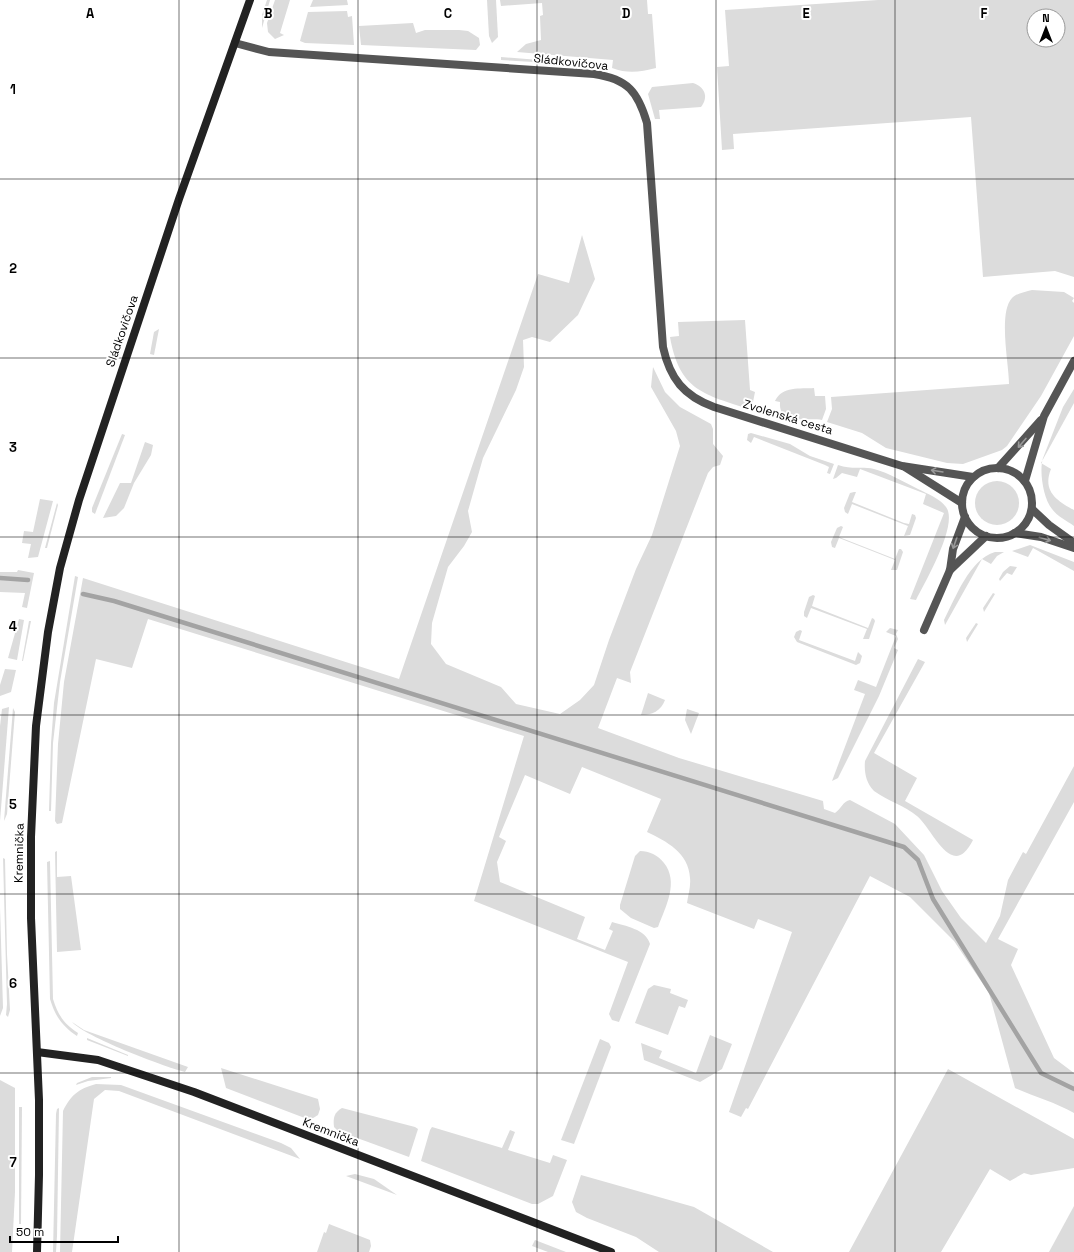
<svg xmlns="http://www.w3.org/2000/svg" width="1074" height="1252" viewBox="0 0 1074 1252" font-family="'Space Grotesk',sans-serif">
<style>
.green{fill:#dcdcdc;fill-rule:evenodd}
.lines{fill:none;stroke-linecap:round;stroke-linejoin:round}
.stream{stroke:#a3a3a3;stroke-width:4.5}
.street{stroke:#555;stroke-width:8}
.secondary{stroke:#222;stroke-width:8}
.oneway{stroke:#999}
.grid{fill:none;stroke:#000;stroke-width:1;stroke-opacity:0.55}
.labels{text-anchor:middle;dominant-baseline:central;stroke-width:4;stroke-linejoin:round;paint-order:stroke}
.street-label{font-size:12px;fill:#000;stroke:#fff}
.grid-label{font-size:13px;text-anchor:middle;font-weight:bold;fill:#000;stroke:#fff;stroke-width:4;stroke-linejoin:round;paint-order:stroke}
</style>
<rect width="100%" height="100%" fill="#fff"/>
<g class="green">
<polygon points="267,0 270,0 262,28 262,15"/>
<polygon points="275,0 290,0 280,33 284,35 275,39 268,32 267,23"/>
<polygon points="313,0 347,0 348,5 310,7"/>
<polygon points="487,0 496,0 498,37 492,43 489,36"/>
<path d="M500,0H647L648,14H652L656,68C640,72 628,74 612,68L613,60L517,52L526,44L541,40L540,16L543,15L542,3L501,6Z"/>
<path d="M878,0H1074V277L1055,271L983,277L971,117L733,134L734,149L722,150L717,67L729,66L725,10ZM1034,16H1058V40H1034Z"/>
<polygon points="347,11 348,17 352,16 354,45 305,43 300,41 308,12"/>
<polygon points="413,23 416,33 425,30 459,30 468,31 479,38 480,45 476,50 361,45 359,26"/>
<polygon points="501,57 602,65 601,66 501,60"/>
<path d="M693,83C705,87 709,97 701,107L659,110L660,119H655L648,94L652,87Z"/>
<path d="M582,235L595,279L578,315L550,342L532,337L523,340L524,367L516,390L483,458L468,511L472,532L464,546L448,567L432,623L431,644L446,664L501,687L516,704L560,714L580,700L594,685L609,640L636,569L652,535L680,446L676,431L651,387L653,367L665,392L680,407L711,424L713,429V444L723,456L720,465L713,467L708,473L630,672L631,683L617,678L598,728L679,758L823,801L824,809L835,813C841,809 843,801 850,800L895,824L924,855L942,891L961,918L986,943L1000,916L1008,880L1023,852L1026,854L1074,766V802L998,939L1018,949L1011,965L1054,1058L1074,1073V1113C1055,1102 1035,1097 1015,1088L989,993L954,941L910,897L870,876L748,1109L746,1108L741,1117L729,1112L792,932L758,919L754,929L687,903C688,895 691,886 690,878C689,853 666,841 647,832L661,799L582,767L570,794L525,775L499,837L506,841L497,862L500,882L585,917L577,939L605,950L613,931L609,929L612,922C625,926 646,929 650,944L619,1022L612,1020L609,1014L628,962L474,901L524,736L148,619L132,668L96,659L62,823L57,824L55,821L58,744L64,682L83,578L399,679L538,274L569,283Z"/>
<path d="M1032,290L1064,292L1074,298L1072,301L1074,303V336L1041,396L1007,446L1002,450L963,464L947,463L886,448L862,433L827,422L832,409L831,397L1009,384C1009,364 998,313 1012,298C1017,293 1025,292 1032,290Z"/>
<path d="M745,320L750,390L755,392L753,402L747,404L746,408C701,394 679,388 670,337L679,336L678,322Z"/>
<polygon points="159,329 154,355 150,354 154,332"/>
<path d="M814,388L815,396H825L826,409L822,420C808,417 778,426 780,402L775,401C782,386 800,389 814,388Z"/>
<path d="M1074,389V403L1041,463L1051,469C1042,491 1057,501 1074,510V526C1067,521 1057,516 1052,509C1043,498 1039,470 1043,458L1063,407Z"/>
<polygon points="751,433 790,444 810,456 834,464 830,474 827,473 829,467 825,465 754,437 751,443 747,440 748,434"/>
<polygon points="122,434 125,435 95,514 92,512 92,508"/>
<polygon points="145,442 153,445 151,455 134,483 124,508 116,516 103,518 120,483 131,483"/>
<path d="M838,465C852,470 862,466 874,469C889,473 904,482 918,489C928,494 939,498 946,507C959,524 925,582 916,600L910,599L944,513L923,504L926,494L860,469L857,477L842,473L836,478L833,479Z"/>
<circle cx="997" cy="503" r="22"/>
<polygon points="854,492 856,492 852,502 904,523 909,524 912,514 915,515 916,518 910,535 904,536 908,526 852,504 848,514 845,512 844,508 850,493"/>
<polygon points="40,499 53,501 38,557 28,558 31,544 22,543 24,531 33,532"/>
<polygon points="57,503 58,505 47,548 45,548"/>
<polygon points="841,526 843,527 839,537 890,557 895,559 899,549 901,549 903,552 897,570 891,570 895,560 839,538 835,548 832,547 831,542 837,528"/>
<polygon points="1030,545 1074,562 1074,571 1033,548 1028,557 1012,551"/>
<path d="M995,552H1004L997,556L991,564L982,559L945,625L944,620C956,597 969,560 995,552Z"/>
<polygon points="1010,566 1017,567 1012,575 1007,573 1000,581 999,579 1003,572"/>
<polygon points="18,570 34,573 27,608 22,607 25,593 0,592 0,572 17,572"/>
<polygon points="75,576 78,577 60,682 53,743 51,811 49,811 51,743 54,703"/>
<polygon points="993,593 995,594 984,612 983,608"/>
<polygon points="813,595 815,596 812,606 863,626 868,628 872,618 874,619 875,621 869,639 863,639 867,629 811,608 807,618 804,616 804,612 809,597"/>
<polygon points="19,619 24,620 17,660 8,658"/>
<polygon points="29,621 31,621 23,661 22,661"/>
<polygon points="976,623 978,624 967,642 966,638"/>
<polygon points="890,628 898,630 896,634 898,639 894,648 898,650 879,696 838,778 832,781 865,694 854,690 858,680 876,687 896,636 886,632"/>
<polygon points="800,630 802,631 799,640 855,661 858,652 862,656 860,663 856,665 797,642 794,637 796,632"/>
<path d="M918,659L925,662L874,753L917,778L905,801L973,840C952,882 933,829 917,816C905,806 888,801 874,791C866,783 864,772 865,761Z"/>
<polygon points="5,669 16,670 11,692 0,696 0,685"/>
<path d="M648,693L665,700C661,711 652,715 641,715Z"/>
<polygon points="9,707 0,821 0,726 2,709"/>
<polygon points="13,708 15,712 7,814 4,821"/>
<polygon points="687,709 699,713 691,734 685,720"/>
<polygon points="57,851 57,877 71,876 81,950 57,952 55,852"/>
<path d="M640,851C649,851 658,855 664,863C679,882 666,906 658,927L654,928L631,918L620,909V905L635,856Z"/>
<polygon points="3,858 5,859 7,954 10,1010 8,1017 6,1015 7,1004"/>
<path d="M50,861L53,999C58,1015 64,1024 78,1033L77,1036C62,1026 55,1016 50,999L47,862Z"/>
<polygon points="0,907 3,1008 0,1016"/>
<polygon points="654,985 671,989 670,993 688,1000 685,1008 679,1006 668,1035 635,1023 648,989"/>
<path d="M72,1022L84,1030L188,1067L185,1072C162,1066 86,1037 72,1022Z"/>
<polygon points="710,1035 732,1044 722,1069 700,1082 644,1060 641,1043 662,1051 659,1058 696,1073"/>
<polygon points="87,1038 128,1055 128,1056 87,1040"/>
<polygon points="600,1039 609,1043 611,1047 574,1144 561,1140"/>
<polygon points="221,1068 318,1099 320,1109 318,1115 310,1120 226,1088"/>
<polygon points="948,1069 1074,1139 1074,1168 1031,1175 1024,1173 1010,1181 990,1169 941,1252 849,1252"/>
<polygon points="92,1077 111,1077 111,1078 88,1081 76,1085 77,1083"/>
<polygon points="0,1080 15,1088 15,1192 12,1252 0,1252"/>
<path d="M96,1084L121,1085L281,1143L291,1148L300,1159L119,1091L105,1090L94,1099L72,1252H60L63,1111C71,1095 78,1089 96,1084Z"/>
<polygon points="19,1107 22,1107 21,1224 19,1224"/>
<polygon points="59,1108 57,1236 56,1252 53,1252 56,1114 57,1109"/>
<path d="M342,1108L415,1127L418,1129L409,1157L338,1131L334,1127C333,1117 334,1113 342,1108Z"/>
<polygon points="432,1127 502,1148 510,1130 515,1132 508,1150 550,1163 553,1155 567,1160 553,1196 538,1204 532,1204 421,1161 430,1130"/>
<polygon points="355,1174 374,1179 397,1195 346,1176"/>
<polygon points="581,1175 694,1207 773,1252 659,1252 636,1237 587,1218 576,1212 572,1202"/>
<polygon points="1074,1206 1074,1252 1049,1252"/>
<polygon points="329,1224 370,1240 371,1246 369,1252 317,1252 324,1232 326,1233"/>
<polygon points="535,1240 566,1252 548,1252 532,1246"/>
</g>
<g class="lines">
<g class="stream">
<polyline points="0,578 28,580"/>
<polyline points="83,594 114,601 904,847 918,860 933,899 1041,1073 1074,1089"/>
</g>
<g class="street">
<path d="M235,43L269,52L594,74C628,79 638,92 647,123L663,347C670,379 684,396 714,407L902,466L973,477"/>
<polyline points="905,467 962,503"/>
<polyline points="998,468 1041,420"/>
<circle cx="997" cy="503" r="35"/>
<polyline points="1025,481 1044,416 1074,361"/>
<polyline points="1032,509 1049,525 1074,543"/>
<polyline points="1015,533 1041,537 1074,548"/>
<polyline points="950,570 986,536"/>
<polyline points="924,630 950,570 953,549 965,517"/>
</g>
<g class="secondary">
<polyline points="37,1052 98,1060 194,1092 611,1252"/>
<polyline points="37,1252 39,1175 39,1100 31,918 31,837 36,726 48,632 60,568 79,500 179,199 250,0"/>
</g>
</g>
<defs><path id="oneway-shaft" d="M-6 0H5M1.5-3L5.5 0L1.5 3" fill="none" stroke-width="1.6" stroke-linecap="round" stroke-linejoin="round"/></defs>
<g class="oneway">
<use href="#oneway-shaft" transform="translate(1022 443) rotate(131)"/>
<use href="#oneway-shaft" transform="translate(937 471) rotate(-171)"/>
<use href="#oneway-shaft" transform="translate(1045 539) rotate(17)"/>
<use href="#oneway-shaft" transform="translate(955 543) rotate(109)"/>
</g>
<path class="grid" d="M179,0V1252M358,0V1252M537,0V1252M716,0V1252M895,0V1252M0,179H1074M0,358H1074M0,537H1074M0,715H1074M0,894H1074M0,1073H1074"/>
<g class="labels">
<g class="street-label">
<text transform="translate(571 62) rotate(6)">Sládkovičova</text>
<text transform="translate(122 331) rotate(-71)">Sládkovičova</text>
<text transform="translate(788 417) rotate(17)">Zvolenská cesta</text>
<text transform="translate(19 853) rotate(-89)">Kremnička</text>
<text transform="translate(331 1132) rotate(21)">Kremnička</text>
</g>
</g>
<g class="grid-label">
<text x="90" y="18">A</text>
<text x="268" y="18">B</text>
<text x="448" y="18">C</text>
<text x="626" y="18">D</text>
<text x="806" y="18">E</text>
<text x="984" y="18">F</text>
<text x="13" y="94">1</text>
<text x="13" y="273">2</text>
<text x="13" y="452">3</text>
<text x="13" y="631">4</text>
<text x="13" y="809">5</text>
<text x="13" y="988">6</text>
<text x="13" y="1167">7</text>
</g>
<g transform="translate(1046 28)"><circle r="19" fill="#ffffff" stroke="#999999"/>
<path d="M0-3L7 15L0 10L-7 15Z" fill="#000000"/>
<text y="-6" font-size="11" font-weight="bold" text-anchor="middle" fill="#000000">N</text>
</g>
<path d="M10 1236v6h108v-6" fill="none" stroke="#000000" stroke-width="2"/>
<text x="16" y="1236" font-size="12" fill="#000000" stroke="#ffffff" stroke-width="3" paint-order="stroke">50 m</text>
</svg>
